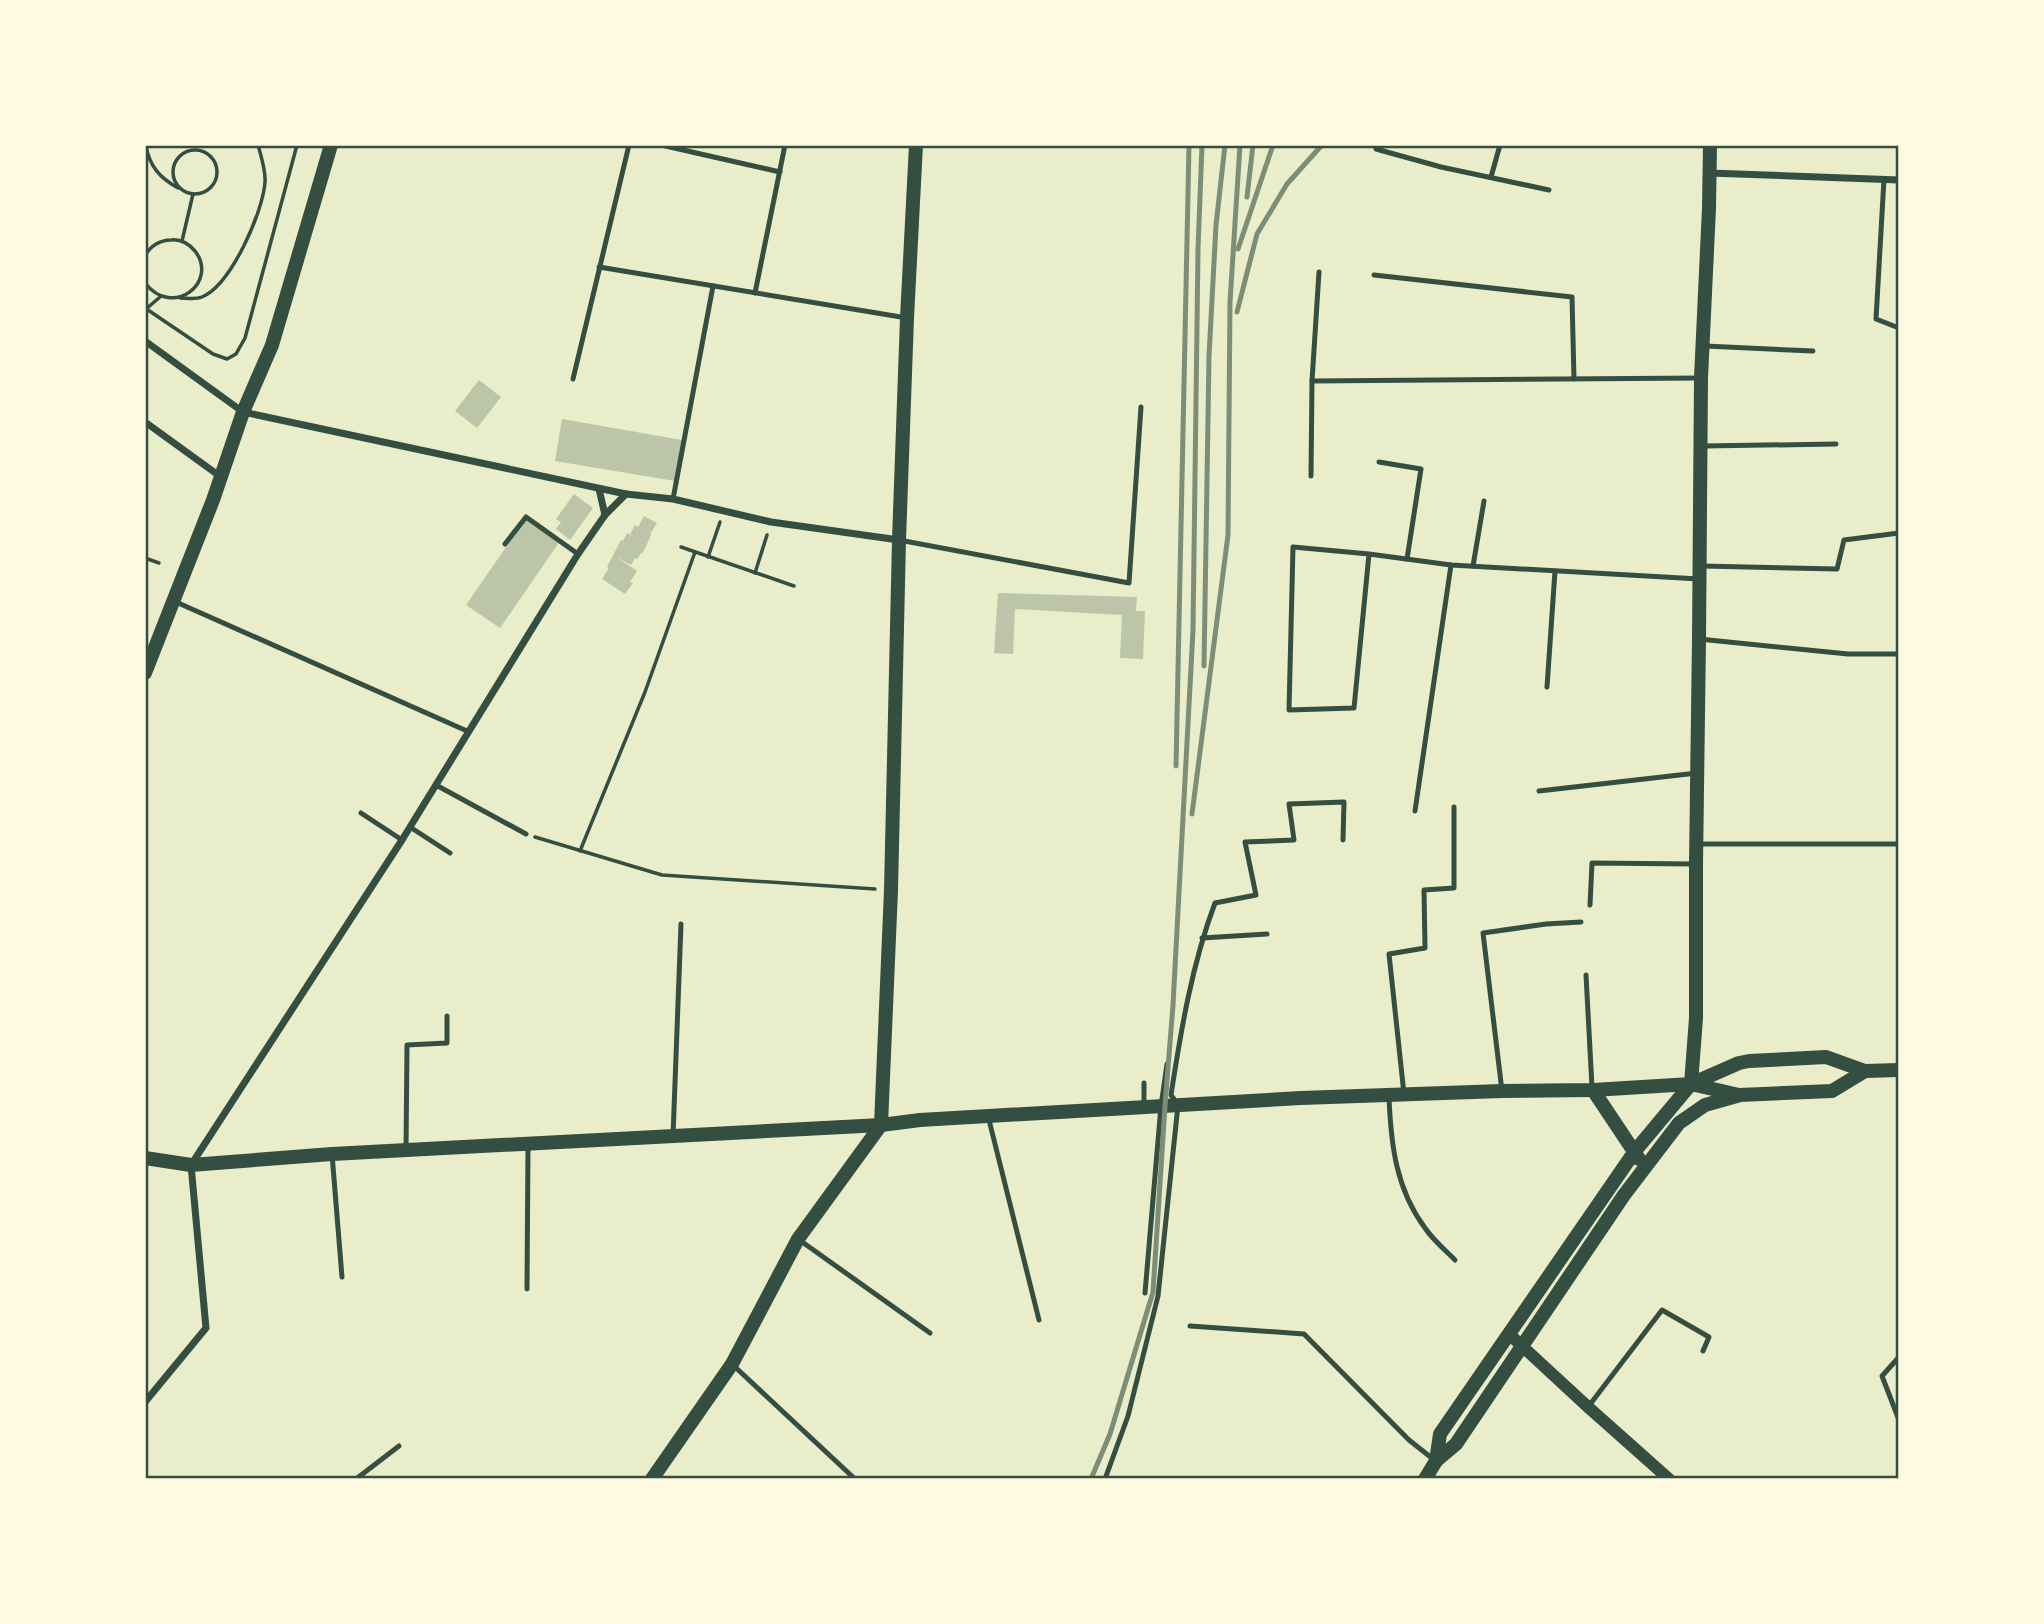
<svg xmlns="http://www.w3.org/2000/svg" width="2044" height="1624" viewBox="0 0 2044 1624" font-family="'Space Grotesk',sans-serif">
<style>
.building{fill:#bcc5a7}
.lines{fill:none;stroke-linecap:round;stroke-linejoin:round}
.path{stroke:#344e41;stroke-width:3.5}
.service{stroke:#344e41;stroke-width:5}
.minor{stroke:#344e41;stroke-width:7}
.tertiary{stroke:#344e41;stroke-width:12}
.secondary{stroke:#344e41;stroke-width:14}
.rail{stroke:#7c8e77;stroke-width:5}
.neatline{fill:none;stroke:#344e41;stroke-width:2.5}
</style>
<rect width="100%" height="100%" fill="#e9edc9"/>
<g class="building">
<polygon points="479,380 501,397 477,428 455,411"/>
<polygon points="562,419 682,440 675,481 555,461"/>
<polygon points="574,494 593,508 570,540 556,529 561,522 556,519"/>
<polygon points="644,516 657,523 650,534 651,535 643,553 642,552 637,559 635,558 631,565 616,557 637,571 630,582 633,583 625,594 602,579 609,568 607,567 621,540 623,541 627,533 638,539 630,534 635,525 638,527"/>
<polygon points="526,518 560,541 500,628 466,605"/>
<polygon points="998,593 1137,597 1136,611 1145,611 1143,659 1120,658 1122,615 1015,609 1013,654 994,653"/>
</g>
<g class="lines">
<g class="path">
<path d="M146,145C149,166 160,178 178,188"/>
<circle cx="195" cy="172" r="22"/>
<polyline points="182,241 193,194"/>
<path d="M145,256C150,246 160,240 171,240C181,239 189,244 195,251C219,282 173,319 145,283"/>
<path d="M180,298C187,298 195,300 202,297C231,285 263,212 265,182C266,171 261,156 258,145"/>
<polyline points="145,308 213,354 227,359 236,354 245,338 297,145"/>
<polyline points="146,309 160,297"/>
<polyline points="681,547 794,586"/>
<polyline points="708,557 720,522"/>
<polyline points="145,558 159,563"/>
<polyline points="755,573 767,535"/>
<polyline points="535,837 662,875 875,889"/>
<polyline points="580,851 645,692 695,552"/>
</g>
<g class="service">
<polyline points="661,145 780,172"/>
<polyline points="1376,149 1441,167 1549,190"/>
<polyline points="1491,177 1500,145"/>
<polyline points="1884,179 1876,319 1899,328"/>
<polyline points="599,267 907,318"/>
<polyline points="1374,275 1572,297 1574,379"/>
<polyline points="755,293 785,145"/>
<polyline points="1705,346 1813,351"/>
<polyline points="573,379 629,145"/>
<polyline points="1312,381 1701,378"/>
<polyline points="1704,446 1836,444"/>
<polyline points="1379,462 1421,469 1407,559"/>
<polyline points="1311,476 1312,381 1319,272"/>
<polyline points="673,499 713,286"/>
<polyline points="899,540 1129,583 1141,407"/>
<polyline points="505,544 526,517 578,554"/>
<polyline points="1369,554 1354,708 1289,710 1293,547 1369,554 1451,565 1699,579"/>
<polyline points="1473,566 1484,501"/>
<polyline points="1702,566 1837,569 1844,540 1899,533"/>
<polyline points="176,602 467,731"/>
<polyline points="1699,639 1848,654 1899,654"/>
<polyline points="1547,687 1555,571"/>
<polyline points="436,785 526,834"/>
<polyline points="1539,791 1697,773"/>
<polyline points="1415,811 1451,565"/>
<polyline points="361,813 402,840"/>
<polyline points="410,827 450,853"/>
<polyline points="1699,844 1899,844"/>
<polyline points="1590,905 1592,863 1694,864"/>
<polyline points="1202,938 1267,934"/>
<polyline points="1586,975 1592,1087"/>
<polyline points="1144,1083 1144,1104"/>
<polyline points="1502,1091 1483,933 1546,924 1581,922"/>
<polyline points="1404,1094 1389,954 1425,948 1424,890 1454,888 1454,807"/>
<path d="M1389,1098C1391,1145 1396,1189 1425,1228C1433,1240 1445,1250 1455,1260"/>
<polyline points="988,1116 1039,1320"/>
<polyline points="673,1136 681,924"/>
<polyline points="406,1150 407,1045 447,1043 447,1016"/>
<polyline points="332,1154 342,1277"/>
<polyline points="798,1239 930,1333"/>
<polyline points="527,1289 528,1147"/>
<polyline points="1145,1293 1161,1106 1167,1064"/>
<polyline points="1190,1326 1304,1334 1409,1440 1433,1459"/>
<polyline points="1899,1357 1882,1376 1899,1420"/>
<polyline points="734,1366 855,1479"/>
<polyline points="1588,1407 1662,1310 1709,1337 1703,1351"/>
<polyline points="356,1479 399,1446"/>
<path d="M1105,1479L1128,1416L1158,1296L1178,1105L1171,1095C1181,1030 1192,964 1215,903L1256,895L1245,842L1294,840L1289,804L1344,802L1343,840"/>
</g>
<g class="minor">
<polyline points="1709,173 1899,180"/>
<polyline points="145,341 243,412 626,494 673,499 771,522 899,540"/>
<polyline points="145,422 221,477"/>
<polyline points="605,515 626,494"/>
<polyline points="145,1402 206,1328 191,1165 402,840 578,554 605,515 599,489"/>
</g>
<polyline class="tertiary" points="1509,1334 1588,1407 1669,1479"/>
<g class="secondary">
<polyline points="145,673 213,500 243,412 272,345 331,145"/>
<polyline points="1691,1084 1696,1018 1696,864 1699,639 1701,378 1709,208 1710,145"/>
<polyline points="1593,1090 1639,1159"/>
<polyline points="881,1125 891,890 899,540 907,318 916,145"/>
<polyline points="145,1158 191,1165 332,1154 881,1125 920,1120 1301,1098 1502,1091 1593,1090 1691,1084 1739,1095 1832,1091 1865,1071"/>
<polyline points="1436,1461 1440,1434 1635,1151 1691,1084 1739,1063 1749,1061 1826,1057 1865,1071 1899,1070"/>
<polyline points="652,1479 732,1364 798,1239 881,1125"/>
<polyline points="1425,1479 1436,1461 1456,1444 1624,1195 1679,1123 1705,1105 1737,1096"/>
</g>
<g class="rail">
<polyline points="1247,197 1253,145"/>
<polyline points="1238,249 1273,145"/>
<polyline points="1237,312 1257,234 1287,184 1322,145"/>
<polyline points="1204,666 1209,356 1216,225 1225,145"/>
<polyline points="1176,766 1189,145"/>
<polyline points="1192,814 1228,535 1230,302 1240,145"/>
<polyline points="1091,1479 1110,1434 1153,1292 1165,1106 1173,1005 1193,630 1198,249 1202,145"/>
</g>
</g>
<rect width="2044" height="1624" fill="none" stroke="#fefae0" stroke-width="294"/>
<rect x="147" y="147" width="1750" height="1330" class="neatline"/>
</svg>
